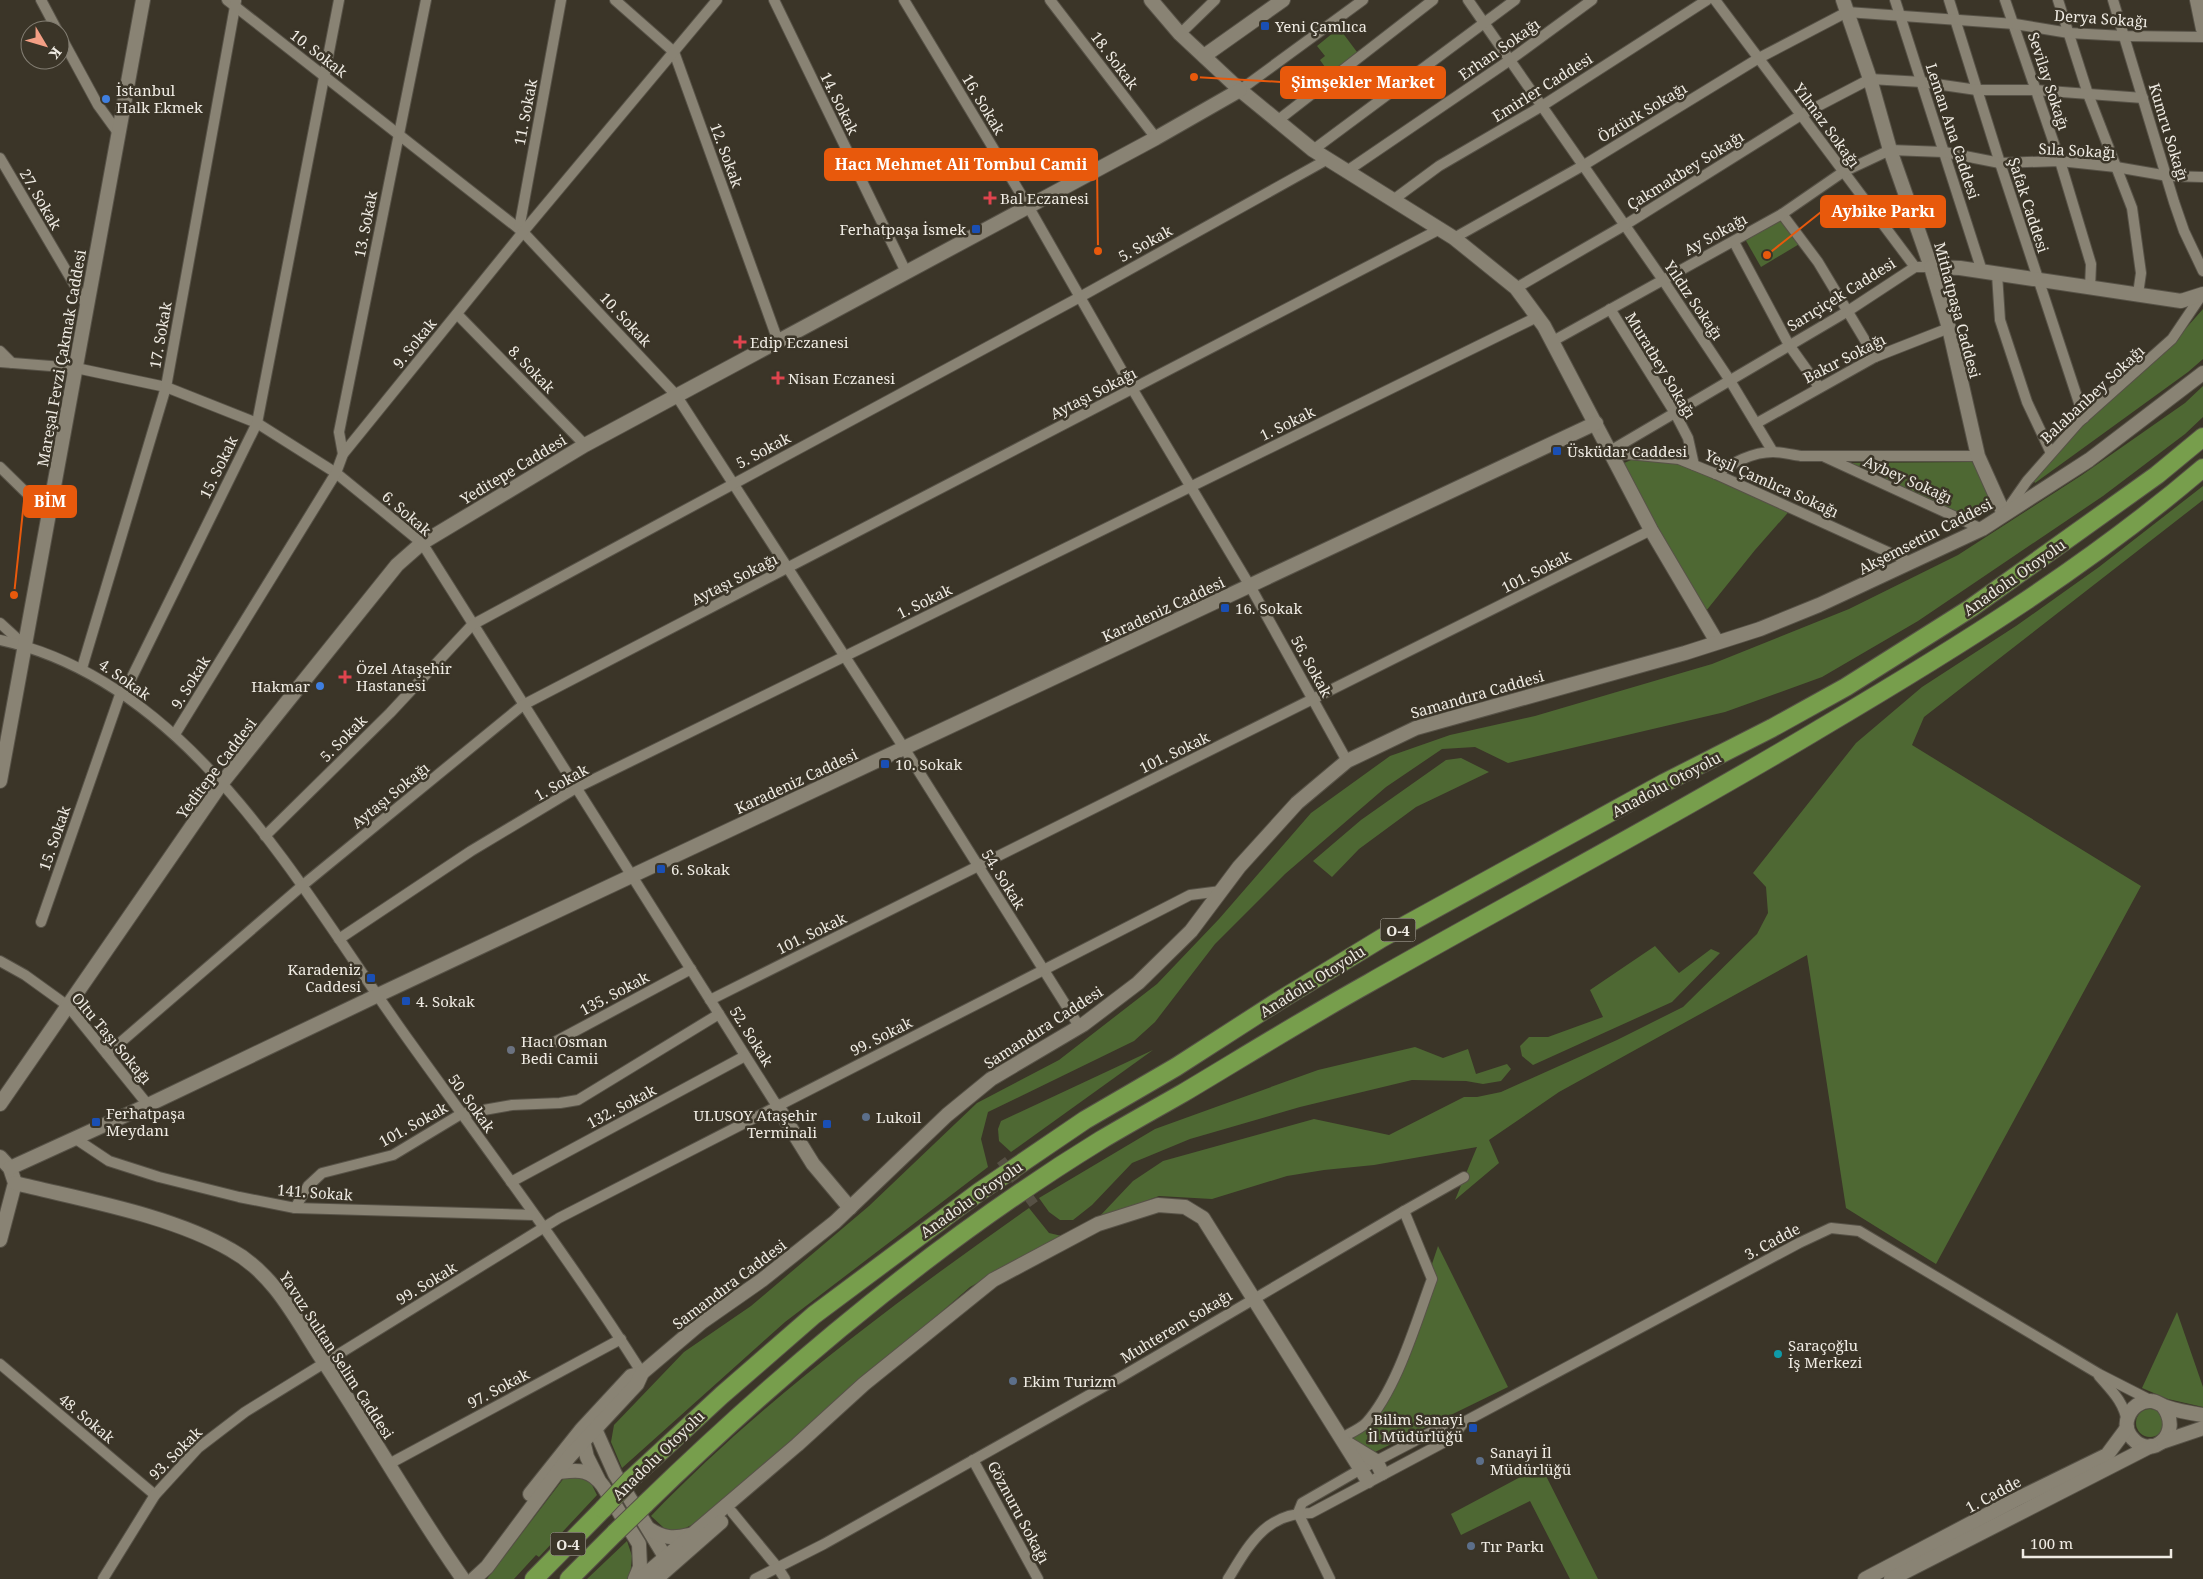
<svg xmlns="http://www.w3.org/2000/svg" width="2203" height="1579" viewBox="0 0 2203 1579" font-family="'Noto Serif',serif">
<style>
.green{fill:#4e6833}
.lines{fill:none;stroke-linecap:round;stroke-linejoin:round}
.street-tunnel{stroke:#565044;stroke-width:10;stroke-dasharray:10 5;stroke-linecap:butt}
.street-casing{stroke:#575247;stroke-width:12}
.secondary-casing{stroke:#575247;stroke-width:16}
.highway-casing{stroke:#575247;stroke-width:20}
.street{stroke:#898374;stroke-width:10}
.secondary{stroke:#898374;stroke-width:14}
.highway{stroke:#779e4c;stroke-width:18}
.highway-bridge-casing{stroke:#575247;stroke-width:20;stroke-linecap:butt}
.highway-bridge{stroke:#779e4c;stroke-width:18}
.transit-dot{fill:#1a4fb4;stroke:#3b3528;stroke-width:2}
.shop-dot{fill:#3f7fe0;stroke:#3b3528;stroke-width:2}
.health-dot{fill:#e0444e;stroke:#3b3528;stroke-width:2}
.worship-dot{fill:#6b7280;stroke:#3b3528;stroke-width:2}
.service-dot{fill:#5c6f8a;stroke:#3b3528;stroke-width:2}
.culture-dot{fill:#0f9aa8;stroke:#3b3528;stroke-width:2}
.labels{text-anchor:middle;dominant-baseline:central;stroke-width:5;stroke-linejoin:round;paint-order:stroke}
.shield{fill:#3b3528;stroke:#b9b4ab;stroke-width:1}
.shield-label{font-size:14px;font-weight:bold;fill:#efebe3}
.street-label{font-size:15px;fill:#efebe3;stroke:#3b3528}
.poi-label{font-size:15px;fill:#efebe3;stroke:#3b3528;text-anchor:start}
.leader{fill:none;stroke:#e8590c;stroke-width:2}
.callout-dot{fill:#e8590c;stroke:#3b3528;stroke-width:2}
.callout{fill:#e8590c;stroke:#e8590c;stroke-width:2}
.callout-label{font-size:16px;text-anchor:middle;font-weight:bold;fill:#fff}
</style>
<rect width="100%" height="100%" fill="#3b3528"/>
<g class="green">
<polygon points="1339,28 1357,52 1330,74 1320,60 1325,56 1317,46"/>
<polygon points="1778,219 1801,243 1761,267 1745,239"/>
<polygon points="2203,309 2203,359 2188,372 2035,483 2033,480 2086,420 2172,344"/>
<polygon points="2203,386 2203,417 2185,434 2103,496 1918,621 1822,677 1725,712 1508,763 1475,747 1442,749 1386,787 1285,874 1215,944 1155,1022 1134,1041 988,1112 981,1139 988,1167 785,1322 622,1468 611,1442 614,1425 684,1352 751,1306 869,1206 977,1103 1059,1060 1157,984 1219,919 1311,813 1390,756 1450,735 1535,716 1712,664 1849,609 1958,555 2082,475 2185,403"/>
<polygon points="1652,457 1679,461 1792,508 1755,550 1706,611 1658,531 1622,464 1631,460"/>
<polygon points="1972,462 1999,505 1972,518 1845,463"/>
<polygon points="2203,486 2203,500 1924,717 1912,745 2141,886 1936,1264 1846,1208 1807,955 1559,1092 1489,1140 1499,1163 1455,1200 1477,1147 1374,1165 1324,1170 1287,1176 1212,1199 1159,1196 1098,1218 1133,1181 1163,1161 1314,1119 1389,1135 1464,1097 1477,1097 1501,1092 1617,1040 1683,1007 1757,934 1768,913 1766,887 1753,873 1856,743 1922,687 2016,626 2099,567"/>
<polygon points="1461,758 1489,772 1416,807 1359,849 1332,877 1313,861 1361,820 1446,760"/>
<polygon points="1655,946 1679,973 1711,949 1720,953 1672,1002 1533,1065 1522,1056 1520,1046 1529,1037 1548,1037 1603,1017 1590,990"/>
<polygon points="1415,1047 1443,1058 1468,1049 1476,1074 1507,1064 1511,1069 1501,1081 1483,1084 1466,1081 1412,1080 1300,1107 1190,1139 1132,1163 1092,1205 1073,1220 1060,1220 1049,1212 1039,1198 1155,1129 1318,1070"/>
<polygon points="1153,1050 1011,1152 999,1141 998,1129 1001,1121"/>
<path d="M1029,1208L1049,1233L1066,1237L1045,1246L970,1287L702,1520L677,1532L664,1528L651,1516C764,1399 897,1301 1029,1208Z"/>
<polygon points="1438,1246 1508,1387 1373,1453 1348,1439 1369,1425 1437,1279 1432,1264"/>
<polygon points="2177,1312 2203,1387 2203,1407 2168,1399 2142,1388"/>
<circle cx="2150" cy="1423" r="14"/>
<polygon points="1541,1466 1598,1579 1570,1579 1530,1501 1461,1535 1451,1514"/>
<polygon points="576,1476 591,1483 597,1495 539,1557 536,1555 514,1579 487,1579 564,1478"/>
<polygon points="627,1541 632,1556 630,1579 587,1579"/>
</g>
<g class="lines">
<polyline class="street-tunnel" points="1001,1160 1036,1207"/>
<g class="street-casing">
<g id="street">
<polyline points="41,0 57,30"/>
<polyline points="227,0 523,232 676,395 904,748 1079,1026"/>
<polyline points="615,0 674,52 778,341"/>
<polyline points="774,0 906,272"/>
<polyline points="904,0 1028,206 1133,390 1250,586 1347,761"/>
<polyline points="1050,0 1156,138"/>
<polyline points="1468,0 1663,280 1729,379 1773,452"/>
<polyline points="1715,0 1915,267"/>
<polyline points="1895,0 1982,271"/>
<polyline points="1949,0 2000,163 2084,418"/>
<polyline points="2005,0 2060,161 2091,264 2090,288"/>
<polyline points="2058,0 2088,94 2132,208 2141,273 2138,294"/>
<polyline points="2113,0 2174,202 2184,231 2203,271"/>
<polyline points="1180,34 1215,0"/>
<polyline points="60,35 98,105 119,134"/>
<polyline points="1240,90 1363,0"/>
<polyline points="1277,121 1433,0"/>
<polyline points="1313,150 1515,0"/>
<polyline points="0,158 87,306"/>
<polyline points="1347,171 1510,60 1592,0"/>
<polyline points="1393,200 1439,166 1542,106 1707,0"/>
<polyline points="1782,214 1818,262 1875,357"/>
<polyline points="519,229 561,0"/>
<polyline points="1454,238 1584,165 1759,58 1847,12 2015,24 2069,33 2124,36 2203,37"/>
<polyline points="1734,242 1789,345 1819,387"/>
<polyline points="1997,274 2000,320 2027,402 2051,453"/>
<polyline points="1516,288 1625,225 1801,115 1870,79 1922,82 1977,90 2035,90 2143,98"/>
<polyline points="1610,309 1675,413 1688,438 1694,465"/>
<polyline points="457,314 585,445"/>
<polyline points="1553,341 1782,214 1843,172 1890,150 1944,152 2000,163 2060,161 2116,167 2168,176 2203,177"/>
<polyline points="0,351 12,363"/>
<polyline points="0,362 76,368 166,387 257,423 336,473 422,543 777,1106"/>
<polyline points="1757,423 1875,357 1949,328"/>
<polyline points="1610,451 1848,311 1915,267 1931,267"/>
<polyline points="343,454 339,432 426,0"/>
<polyline points="1613,456 1628,454 1679,459 1716,474 1912,563"/>
<polyline points="1825,457 1982,529"/>
<polyline points="0,467 49,515"/>
<path d="M1716,474C1733,463 1752,452 1773,452C1782,452 1792,455 1801,456H1978"/>
<polyline points="2006,511 2027,481 2079,422 2172,339 2201,296"/>
<polyline points="0,623 23,644"/>
<path d="M0,640C194,682 303,894 410,1042C488,1151 570,1259 642,1373"/>
<polyline points="82,668 166,387 236,1"/>
<polyline points="175,734 336,473 343,454 523,232 717,0"/>
<polyline points="265,836 390,713 472,625 1080,297 1328,159"/>
<polyline points="41,922 121,692 131,679 257,423 339,0"/>
<polyline points="339,939 471,851 576,788 1537,317"/>
<polyline points="0,961 25,975 68,1006 148,1105"/>
<polyline points="710,1000 1651,530"/>
<polyline points="551,1044 691,969"/>
<polyline points="107,1054 303,885 523,705 1440,229"/>
<polyline points="76,1139 109,1161 159,1177 239,1197 295,1208 534,1215"/>
<polyline points="511,1182 745,1056"/>
<polyline points="295,1208 308,1186 322,1173 393,1155 461,1114 512,1105 560,1103 578,1100 719,1014"/>
<polyline points="1404,1211 1464,1177"/>
<polyline points="0,1364 155,1495"/>
<path d="M2099,1376C2112,1391 2124,1402 2127,1422"/>
<polyline points="973,1460 1038,1579"/>
<polyline points="389,1464 621,1339"/>
<polyline points="732,1512 778,1568 785,1579"/>
<polyline points="103,1579 155,1495 198,1448 245,1412 559,1218 1190,895 1221,891"/>
<path d="M755,1579L824,1544L1121,1377L1404,1211L1432,1279C1416,1322 1397,1389 1366,1423C1360,1429 1348,1434 1340,1439"/>
<path d="M1228,1579C1249,1545 1265,1513 1311,1513L1452,1438L1464,1422"/>
<polyline points="1330,1579 1298,1513 1302,1503 1361,1469 1449,1423 1464,1422 1799,1243 1831,1228 1859,1231 2099,1374 2152,1401"/>
</g>
</g>
<g class="secondary-casing">
<g id="secondary">
<polyline points="1151,0 1180,34 1240,90 1313,150 1454,238 1516,288 1544,326 1651,530 1717,642"/>
<polyline points="1843,0 1870,79 1890,150 1931,267 1949,328 1978,456 2004,514"/>
<polyline points="2197,0 2203,29"/>
<polyline points="1204,56 1283,0"/>
<polyline points="1931,267 1960,268 2181,301 2203,294"/>
<polyline points="0,781 143,0"/>
<polyline points="0,1104 221,784 397,565 422,543 585,445 1156,138 1240,90"/>
<polyline points="777,1106 813,1164 850,1208"/>
<polyline points="0,1157 10,1168 15,1183 0,1240"/>
<polyline points="10,1168 148,1105 376,996 1596,423"/>
<path d="M15,1183C83,1200 171,1215 231,1250C273,1273 295,1317 320,1356C369,1429 412,1507 463,1579"/>
<path d="M2163,1406C2184,1434 2151,1460 2133,1439C2127,1433 2125,1425 2128,1417C2131,1408 2141,1400 2151,1401C2156,1401 2161,1405 2166,1407C2178,1411 2190,1413 2203,1415"/>
<polyline points="589,1425 595,1429 615,1474 670,1565"/>
<polyline points="582,1436 587,1457 598,1479"/>
<polyline points="2162,1442 2203,1428"/>
<polyline points="1348,1444 1376,1461 1382,1473"/>
<path d="M559,1472C578,1470 590,1468 603,1486L639,1544L640,1567L635,1579"/>
<polyline points="530,1494 581,1430 631,1376 642,1373"/>
<path d="M649,1529C663,1538 673,1539 689,1535"/>
<polyline points="474,1579 487,1567 569,1457 637,1384 642,1373 702,1322 762,1280 835,1222 947,1115 991,1079 1084,1024 1138,983 1191,931 1239,867 1297,803 1347,761 1416,728 1685,653 1760,629 1819,605 1982,529 2089,460 2203,373"/>
<polyline points="640,1579 797,1445 864,1384 993,1280 1098,1224 1158,1205 1185,1207 1203,1218 1368,1481"/>
<polyline points="656,1579 721,1522"/>
<polyline points="1865,1579 2013,1501 2107,1455 2127,1428"/>
<polyline points="1891,1579 2151,1446"/>
</g>
</g>
<g class="highway-casing">
<g id="highway">
<polyline points="631,1479 722,1395 814,1315 979,1192 1085,1120 1176,1067 1277,1002 1382,938 1664,783 1772,728 1846,687 1971,608 2157,475 2203,437"/>
<path d="M645,1504C784,1369 935,1242 1101,1140C1128,1124 1155,1109 1183,1093C1245,1056 1306,1018 1369,983C1520,897 1673,817 1821,728C1953,650 2086,568 2203,468"/>
<polyline points="534,1579 603,1509"/>
<polyline points="569,1579 615,1533"/>
</g>
</g>
<use href="#street" class="street"/>
<use href="#secondary" class="secondary"/>
<use href="#highway" class="highway"/>
<g class="highway-bridge-casing">
<g id="highway-bridge">
<polyline points="603,1509 631,1479"/>
<polyline points="615,1533 645,1504"/>
</g>
</g>
<use href="#highway-bridge" class="highway-bridge"/>
</g>
<g class="transit-dot">
<rect x="1260" y="21" width="10" height="10" rx="2.5"/>
<rect x="971" y="224" width="10" height="10" rx="2.5"/>
<rect x="1552" y="446" width="10" height="10" rx="2.5"/>
<rect x="1220" y="603" width="10" height="10" rx="2.5"/>
<rect x="880" y="759" width="10" height="10" rx="2.5"/>
<rect x="656" y="864" width="10" height="10" rx="2.5"/>
<rect x="366" y="973" width="10" height="10" rx="2.5"/>
<rect x="401" y="996" width="10" height="10" rx="2.5"/>
<rect x="91" y="1117" width="10" height="10" rx="2.5"/>
<rect x="822" y="1119" width="10" height="10" rx="2.5"/>
<rect x="1468" y="1423" width="10" height="10" rx="2.5"/>
</g>
<g class="shop-dot">
<circle cx="106" cy="99" r="5"/>
<circle cx="320" cy="686" r="5"/>
</g>
<g class="health-dot">
<path d="M987.5 190.5h5v5h5v5h-5v5h-5v-5h-5v-5h5z"/>
<path d="M737.5 334.5h5v5h5v5h-5v5h-5v-5h-5v-5h5z"/>
<path d="M775.5 370.5h5v5h5v5h-5v5h-5v-5h-5v-5h5z"/>
<path d="M342.5 669.5h5v5h5v5h-5v5h-5v-5h-5v-5h5z"/>
</g>
<circle class="worship-dot" cx="511" cy="1050" r="5"/>
<g class="service-dot">
<circle cx="866" cy="1117" r="5"/>
<circle cx="1013" cy="1381" r="5"/>
<circle cx="1480" cy="1461" r="5"/>
<circle cx="1471" cy="1546" r="5"/>
</g>
<circle class="culture-dot" cx="1778" cy="1354" r="5"/>
<g class="labels">
<g class="shield">
<rect x="1380.5" y="918.5" width="35" height="23" rx="4"/>
<rect x="550.5" y="1532.5" width="35" height="23" rx="4"/>
</g>
<g class="shield-label">
<text x="1398" y="930">O-4</text>
<text x="568" y="1544">O-4</text>
</g>
<g class="street-label">
<text transform="translate(2101 18) rotate(4)">Derya Sokağı</text>
<text transform="translate(1499 49) rotate(-35)">Erhan Sokağı</text>
<text transform="translate(319 53) rotate(38)">10. Sokak</text>
<text transform="translate(1115 60) rotate(53)">18. Sokak</text>
<text transform="translate(2049 81) rotate(72)">Sevilay Sokağı</text>
<text transform="translate(1542 87) rotate(-32)">Emirler Caddesi</text>
<text transform="translate(840 103) rotate(64)">14. Sokak</text>
<text transform="translate(984 104) rotate(59)">16. Sokak</text>
<text transform="translate(525 112) rotate(-79)">11. Sokak</text>
<text transform="translate(1642 112) rotate(-31)">Öztürk Sokağı</text>
<text transform="translate(1827 125) rotate(54)">Yılmaz Sokağı</text>
<text transform="translate(1953 131) rotate(72)">Leman Ana Caddesi</text>
<text transform="translate(2169 132) rotate(73)">Kumru Sokağı</text>
<text transform="translate(2077 150) rotate(3)">Sıla Sokağı</text>
<text transform="translate(727 155) rotate(70)">12. Sokak</text>
<text transform="translate(1685 170) rotate(-32)">Çakmakbey Sokağı</text>
<text transform="translate(41 199) rotate(60)">27. Sokak</text>
<text transform="translate(2029 205) rotate(72)">Şafak Caddesi</text>
<text transform="translate(365 224) rotate(-79)">13. Sokak</text>
<text transform="translate(1715 234) rotate(-29)">Ay Sokağı</text>
<text transform="translate(1145 243) rotate(-29)">5. Sokak</text>
<text transform="translate(1841 294) rotate(-32)">Sarıçiçek Caddesi</text>
<text transform="translate(1694 300) rotate(56)">Yıldız Sokağı</text>
<text transform="translate(1958 310) rotate(75)">Mithatpaşa Caddesi</text>
<text transform="translate(626 319) rotate(47)">10. Sokak</text>
<text transform="translate(160 335) rotate(-80)">17. Sokak</text>
<text transform="translate(414 343) rotate(-51)">9. Sokak</text>
<text transform="translate(61 358) rotate(-80)">Mareşal Fevzi Çakmak Caddesi</text>
<text transform="translate(1844 358) rotate(-27)">Bakır Sokağı</text>
<text transform="translate(1661 365) rotate(59)">Muratbey Sokağı</text>
<text transform="translate(532 369) rotate(46)">8. Sokak</text>
<text transform="translate(1093 393) rotate(-27)">Aytaşı Sokağı</text>
<text transform="translate(2092 394) rotate(-43)">Balabanbey Sokağı</text>
<text transform="translate(1287 423) rotate(-26)">1. Sokak</text>
<text transform="translate(763 450) rotate(-28)">5. Sokak</text>
<text transform="translate(218 467) rotate(-64)">15. Sokak</text>
<text transform="translate(513 469) rotate(-31)">Yeditepe Caddesi</text>
<text transform="translate(1908 479) rotate(24)">Aybey Sokağı</text>
<text transform="translate(1772 483) rotate(24)">Yeşil Çamlıca Sokağı</text>
<text transform="translate(407 513) rotate(41)">6. Sokak</text>
<text transform="translate(1925 536) rotate(-27)">Akşemsettin Caddesi</text>
<text transform="translate(1536 571) rotate(-27)">101. Sokak</text>
<text transform="translate(2014 577) rotate(-35)">Anadolu Otoyolu</text>
<text transform="translate(734 579) rotate(-27)">Aytaşı Sokağı</text>
<text transform="translate(924 601) rotate(-26)">1. Sokak</text>
<text transform="translate(1163 609) rotate(-25)">Karadeniz Caddesi</text>
<text transform="translate(1312 666) rotate(61)">56. Sokak</text>
<text transform="translate(125 679) rotate(35)">4. Sokak</text>
<text transform="translate(190 682) rotate(-58)">9. Sokak</text>
<text transform="translate(1477 694) rotate(-16)">Samandıra Caddesi</text>
<text transform="translate(343 738) rotate(-45)">5. Sokak</text>
<text transform="translate(1174 752) rotate(-26)">101. Sokak</text>
<text transform="translate(216 768) rotate(-53)">Yeditepe Caddesi</text>
<text transform="translate(796 781) rotate(-25)">Karadeniz Caddesi</text>
<text transform="translate(561 782) rotate(-29)">1. Sokak</text>
<text transform="translate(1666 784) rotate(-28)">Anadolu Otoyolu</text>
<text transform="translate(390 795) rotate(-39)">Aytaşı Sokağı</text>
<text transform="translate(54 838) rotate(-71)">15. Sokak</text>
<text transform="translate(1004 879) rotate(58)">54. Sokak</text>
<text transform="translate(811 933) rotate(-26)">101. Sokak</text>
<text transform="translate(1312 981) rotate(-32)">Anadolu Otoyolu</text>
<text transform="translate(614 993) rotate(-28)">135. Sokak</text>
<text transform="translate(1043 1027) rotate(-33)">Samandıra Caddesi</text>
<text transform="translate(752 1036) rotate(58)">52. Sokak</text>
<text transform="translate(881 1036) rotate(-27)">99. Sokak</text>
<text transform="translate(112 1038) rotate(50)">Oltu Taşı Sokağı</text>
<text transform="translate(472 1103) rotate(54)">50. Sokak</text>
<text transform="translate(621 1106) rotate(-28)">132. Sokak</text>
<text transform="translate(413 1124) rotate(-29)">101. Sokak</text>
<text transform="translate(315 1192) rotate(4)">141. Sokak</text>
<text transform="translate(971 1199) rotate(-35)">Anadolu Otoyolu</text>
<text transform="translate(1772 1241) rotate(-28)">3. Cadde</text>
<text transform="translate(426 1283) rotate(-31)">99. Sokak</text>
<text transform="translate(729 1284) rotate(-37)">Samandıra Caddesi</text>
<text transform="translate(1176 1326) rotate(-31)">Muhterem Sokağı</text>
<text transform="translate(337 1355) rotate(57)">Yavuz Sultan Selim Caddesi</text>
<text transform="translate(498 1388) rotate(-28)">97. Sokak</text>
<text transform="translate(87 1418) rotate(40)">48. Sokak</text>
<text transform="translate(175 1453) rotate(-45)">93. Sokak</text>
<text transform="translate(658 1455) rotate(-44)">Anadolu Otoyolu</text>
<text transform="translate(1993 1494) rotate(-28)">1. Cadde</text>
<text transform="translate(1019 1512) rotate(62)">Göznuru Sokağı</text>
</g>
<g class="poi-label">
<text x="1275" y="26">Yeni Çamlıca</text>
<text x="116" y="90">İstanbul<tspan x="116" dy="17">Halk Ekmek</tspan></text>
<text x="1000" y="198">Bal Eczanesi</text>
<text x="966" y="229" text-anchor="end">Ferhatpaşa İsmek</text>
<text x="750" y="342">Edip Eczanesi</text>
<text x="788" y="378">Nisan Eczanesi</text>
<text x="1567" y="451">Üsküdar Caddesi</text>
<text x="1235" y="608">16. Sokak</text>
<text x="356" y="668">Özel Ataşehir<tspan x="356" dy="17">Hastanesi</tspan></text>
<text x="310" y="686" text-anchor="end">Hakmar</text>
<text x="895" y="764">10. Sokak</text>
<text x="671" y="869">6. Sokak</text>
<text x="361" y="969" text-anchor="end">Karadeniz<tspan x="361" dy="17">Caddesi</tspan></text>
<text x="416" y="1001">4. Sokak</text>
<text x="521" y="1041">Hacı Osman<tspan x="521" dy="17">Bedi Camii</tspan></text>
<text x="106" y="1113">Ferhatpaşa<tspan x="106" dy="17">Meydanı</tspan></text>
<text x="817" y="1115" text-anchor="end">ULUSOY Ataşehir<tspan x="817" dy="17">Terminali</tspan></text>
<text x="876" y="1117">Lukoil</text>
<text x="1788" y="1345">Saraçoğlu<tspan x="1788" dy="17">İş Merkezi</tspan></text>
<text x="1023" y="1381">Ekim Turizm</text>
<text x="1463" y="1419" text-anchor="end">Bilim Sanayi<tspan x="1463" dy="17">İl Müdürlüğü</tspan></text>
<text x="1490" y="1452">Sanayi İl<tspan x="1490" dy="17">Müdürlüğü</tspan></text>
<text x="1481" y="1546">Tır Parkı</text>
</g>
</g>
<path class="leader" d="M1194 77L1281 82M1098 251L1097 165M1767 255L1821 212M14 595L24 501"/>
<g class="callout-dot">
<circle cx="1194" cy="77" r="5"/>
<circle cx="1098" cy="251" r="5"/>
<circle cx="1767" cy="255" r="5"/>
<circle cx="14" cy="595" r="5"/>
</g>
<g class="callout">
<rect x="1281" y="67" width="164" height="31" rx="5"/>
<rect x="825" y="149" width="272" height="31" rx="5"/>
<rect x="1821" y="196" width="124" height="31" rx="5"/>
<rect x="24" y="486" width="52" height="31" rx="5"/>
</g>
<g class="callout-label">
<text x="1363" y="88">Şimşekler Market</text>
<text x="961" y="170">Hacı Mehmet Ali Tombul Camii</text>
<text x="1883" y="217">Aybike Parkı</text>
<text x="50" y="507">BİM</text>
</g>
<g transform="translate(45 45) rotate(128)"><circle r="24" fill="#3b3528" stroke="#837e73"/>
<path d="M0-4L9 19L0 12L-9 19Z" fill="#f39f85"/>
<text y="-8" font-size="14" font-weight="bold" text-anchor="middle" fill="#efebe3">K</text>
</g>
<path d="M2023 1549v8h148v-8" fill="none" stroke="#efebe3" stroke-width="2.5"/>
<text x="2030" y="1549" font-size="15" fill="#efebe3" stroke="#3b3528" stroke-width="4" paint-order="stroke">100 m</text>
</svg>
